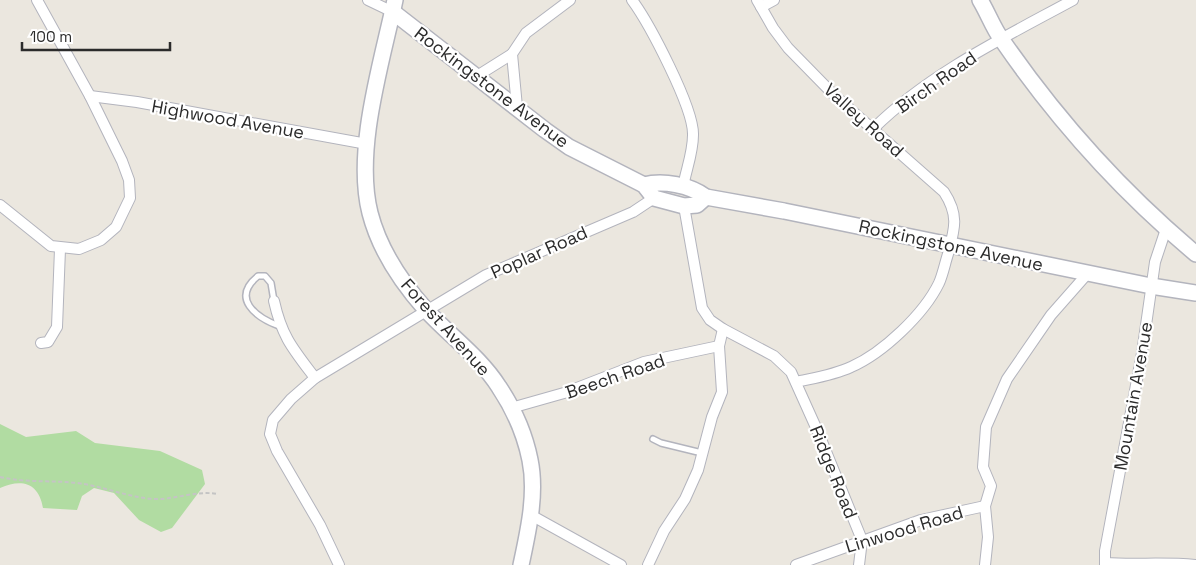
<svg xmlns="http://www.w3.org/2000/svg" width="1196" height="565" viewBox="0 0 1196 565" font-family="'Space Grotesk',sans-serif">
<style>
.green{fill:#b1dca2}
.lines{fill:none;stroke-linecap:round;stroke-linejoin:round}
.lane-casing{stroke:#b3b4bd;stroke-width:8}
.street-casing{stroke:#b3b4bd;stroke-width:12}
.secondary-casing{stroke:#b3b4bd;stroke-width:18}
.path{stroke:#c4c4c4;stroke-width:2;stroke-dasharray:4 2.5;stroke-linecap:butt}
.lane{stroke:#fff;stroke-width:5}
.street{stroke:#fff;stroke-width:10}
.secondary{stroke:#fff;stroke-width:15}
.labels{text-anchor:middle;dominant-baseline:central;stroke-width:4.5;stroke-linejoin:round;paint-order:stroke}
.street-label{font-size:18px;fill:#2b2b2b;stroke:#fff}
</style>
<rect width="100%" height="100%" fill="#ebe7df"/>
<path class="green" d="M0,424L26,437L76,431L95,443L160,451L202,470L205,484L172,528L161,532L139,520L114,493L94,488L82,496L77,510L43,508C39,483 22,478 0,488Z"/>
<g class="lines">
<g class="lane-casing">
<g id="lane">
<path d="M274,301L271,283L265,276H258C231,298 255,317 279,326"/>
<polyline points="653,439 661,443 702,453"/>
</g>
</g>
<g class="street-casing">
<g id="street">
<polyline points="368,0 393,12"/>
<path d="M632,0C649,23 694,108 693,135C693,153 686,170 683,187"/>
<path d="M757,0L773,28L788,48L835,96L944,192C959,215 955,228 948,254C945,263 943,274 939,283C924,314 883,353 851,367C834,375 814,378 796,382"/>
<polyline points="761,7 774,0"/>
<polyline points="477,76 512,54"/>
<polyline points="90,96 137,102 367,144"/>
<polyline points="517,107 512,54 526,33 570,0"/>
<path d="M874,128C930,73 1005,37 1073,0"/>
<polyline points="0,205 51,246 79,249 101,240 116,227 130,198 129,180 122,161 90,96 37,0"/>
<polyline points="684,206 702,308 710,320 723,329 774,356 791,372 818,432 862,540 859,565"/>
<path d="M274,301C282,337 293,349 315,378"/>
<polyline points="41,343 48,342 57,327 60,249"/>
<polyline points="511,408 564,393 644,362 719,346"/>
<polyline points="529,514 621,565"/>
<path d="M1105,563C1135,565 1165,562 1195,565"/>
<polyline points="339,565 320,525 277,451 270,434 273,420 291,399 315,378 486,275 633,212 654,198"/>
<polyline points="648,565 664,531 685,499 698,470 712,417 722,392 719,346 723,329"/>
<polyline points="796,565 921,520 985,506"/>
<polyline points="985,565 988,537 985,506 991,486 983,467 986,427 1007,379 1051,315 1088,273"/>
<polyline points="1105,565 1105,551 1142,353 1155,262 1166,229"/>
</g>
</g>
<g class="secondary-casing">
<g id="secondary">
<path d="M395,0C382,62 354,150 370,213C379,248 402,283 426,310C450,336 480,357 499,387C513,408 525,435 530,460C537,494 528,532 521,565"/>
<path d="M980,0C988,13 993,28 1002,40C1057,120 1122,192 1196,254"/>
<polyline points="393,12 545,130 569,147 644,185 654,198 684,206 697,205 706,197"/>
<path d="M644,185C663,180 690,185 706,197L784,211L1151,286L1196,293"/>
</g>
</g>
<path class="path" d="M0,477C26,483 51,480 77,483C102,486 127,497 153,499C175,500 196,490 217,494"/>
<use href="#lane" class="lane"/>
<use href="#street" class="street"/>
<use href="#secondary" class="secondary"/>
</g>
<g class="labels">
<g class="street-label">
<text transform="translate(936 82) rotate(-35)">Birch Road</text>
<text transform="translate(492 87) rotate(37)">Rockingstone Avenue</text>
<text transform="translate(228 119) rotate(10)">Highwood Avenue</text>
<text transform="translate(864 120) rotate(42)">Valley Road</text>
<text transform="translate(951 245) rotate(12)">Rockingstone Avenue</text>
<text transform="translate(539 252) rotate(-24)">Poplar Road</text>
<text transform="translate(446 327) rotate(48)">Forest Avenue</text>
<text transform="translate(615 376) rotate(-19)">Beech Road</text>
<text transform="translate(1133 396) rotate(-80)">Mountain Avenue</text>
<text transform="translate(834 472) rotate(68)">Ridge Road</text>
<text transform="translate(904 529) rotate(-17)">Linwood Road</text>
</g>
</g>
<path d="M22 42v8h148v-8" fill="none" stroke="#2b2b2b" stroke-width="2.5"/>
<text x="30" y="42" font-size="15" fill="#2b2b2b" stroke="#ffffff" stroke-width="4" paint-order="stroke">100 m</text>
</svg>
